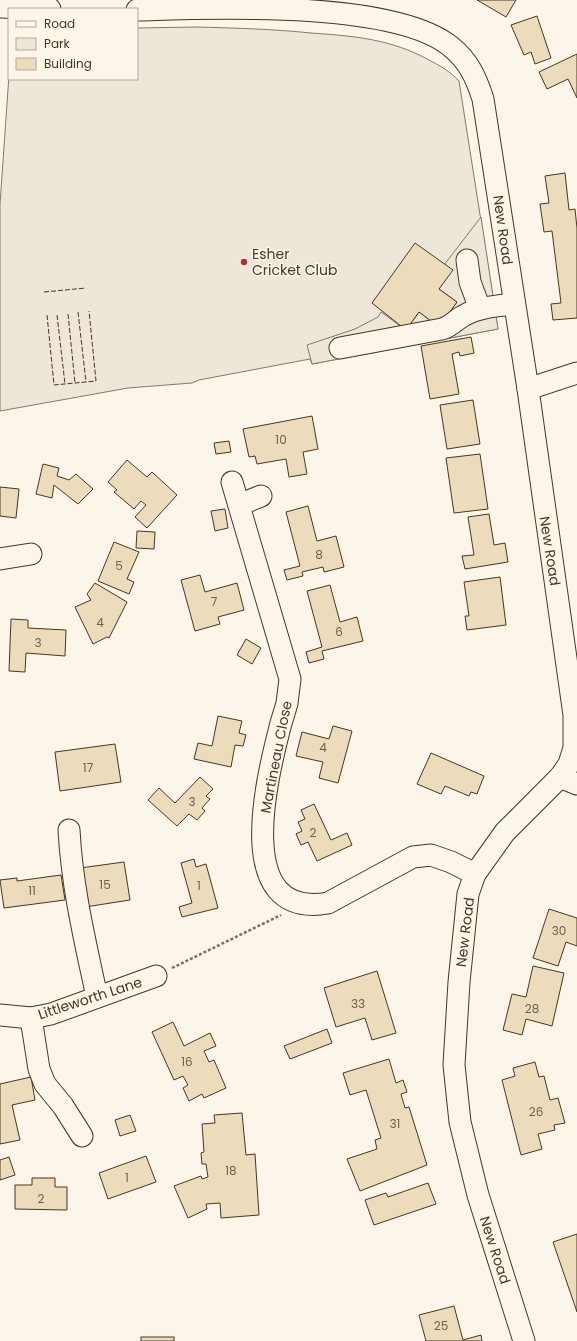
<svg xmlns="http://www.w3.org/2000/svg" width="577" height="1341" viewBox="0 0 577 1341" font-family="Poppins,sans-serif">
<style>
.green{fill:#ede6d9;stroke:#887966}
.parking{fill:#ede7d9;stroke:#887966}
.building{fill:#ecdcbc;stroke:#4a3520}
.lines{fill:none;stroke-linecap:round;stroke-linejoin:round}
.minor-casing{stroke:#4a3520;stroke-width:23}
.path{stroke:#7f6f5c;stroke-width:2.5;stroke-dasharray:3 2;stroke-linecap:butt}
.minor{stroke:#fbf6e9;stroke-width:21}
.fence{stroke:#4a3520;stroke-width:1;stroke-dasharray:5 2;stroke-linecap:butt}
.poi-dot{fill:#c62828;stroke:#fbf6e9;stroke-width:1.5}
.labels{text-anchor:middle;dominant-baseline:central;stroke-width:3;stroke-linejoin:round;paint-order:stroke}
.number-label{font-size:12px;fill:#725f47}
.street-label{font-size:14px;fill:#4a3520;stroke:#fbf6e9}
.poi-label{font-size:14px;fill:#4a3520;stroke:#fbf6e9;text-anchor:start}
</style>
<rect width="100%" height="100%" fill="#fbf6e9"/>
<path class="green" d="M196,27C234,28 273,29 311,33C354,36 391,39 429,60C439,65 451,72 459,81L498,329L312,364L310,359L199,380L192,383L128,388L0,411V204L9,75V79H137V28Z"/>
<polygon class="parking" points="481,217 498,329 312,364 307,345 355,329 378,317 381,312 406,330 419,312 439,327 457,302 439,289 444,265"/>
<g class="building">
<polygon points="477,0 516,0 506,17"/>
<polygon points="537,16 551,58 535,64 531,52 524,55 511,25"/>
<polygon points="577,54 577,98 568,79 547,89 539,72"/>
<polygon points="565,173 569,210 575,209 577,228 577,318 553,320 551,304 561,303 552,231 544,232 540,204 549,203 545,176"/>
<polygon points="415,243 453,270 439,289 457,302 439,327 419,312 406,330 372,303"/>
<polygon points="471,337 474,353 460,356 459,352 452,354 459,394 430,399 421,346"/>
<polygon points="473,400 480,444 447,449 440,405"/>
<polygon points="312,416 318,449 303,452 307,474 289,477 286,459 257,464 255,456 249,457 243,429"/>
<polygon points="229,441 231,452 216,454 214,443"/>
<polygon points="480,454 488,509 454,513 446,458"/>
<polygon points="127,460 147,477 152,472 177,495 147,528 135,517 146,505 141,501 134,509 114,492 117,490 108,482"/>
<polygon points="43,464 59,468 57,476 69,480 76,474 93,489 78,504 54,485 52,498 36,494"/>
<polygon points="0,487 19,489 16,518 0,516"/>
<polygon points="308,506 317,541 336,536 344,567 324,572 323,567 302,572 303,576 287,580 284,570 300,566 286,512"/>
<polygon points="225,509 228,528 215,531 211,511"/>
<polygon points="489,514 494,545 505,543 508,562 465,569 462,556 474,555 468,517"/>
<polygon points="137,531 155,532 154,549 136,548"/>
<polygon points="114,542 139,552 127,579 134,582 129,594 98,581"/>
<polygon points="200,575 205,592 237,583 244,610 218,617 220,624 195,631 181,580"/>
<polygon points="500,577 506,625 467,630 465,616 469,616 464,582"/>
<polygon points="95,583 127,602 109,638 107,637 93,644 75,607 91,600 87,594"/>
<polygon points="330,585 340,622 357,617 363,641 322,651 324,659 309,663 306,652 322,647 307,591"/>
<polygon points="11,619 28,620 28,628 66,630 65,656 26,653 25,672 9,671"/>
<polygon points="246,639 261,648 252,664 237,655"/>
<polygon points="218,716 242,721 239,733 246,735 243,746 235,745 231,767 194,759 198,743 212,746"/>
<polygon points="333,726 352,731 338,783 319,778 323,762 296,756 302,732 329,739"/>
<polygon points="115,744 121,782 60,791 55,752"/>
<polygon points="431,753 484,776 477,794 471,792 469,796 445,786 441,794 417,784"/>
<polygon points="200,777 213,789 206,796 210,799 202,808 205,811 197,820 189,814 177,826 148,800 159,788 175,803"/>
<polygon points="314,804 331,840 347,833 352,845 317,861 308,842 301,845 296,834 302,831 298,822 305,819 301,810"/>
<polygon points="194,859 196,867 206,864 218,908 182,917 179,907 192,903 181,863"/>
<polygon points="124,862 130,900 85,907 80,868"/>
<polygon points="61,875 65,900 4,908 0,880 17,878 17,881"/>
<polygon points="549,909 577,918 577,946 566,942 558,966 533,958"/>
<polygon points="533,966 564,973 552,1026 526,1019 522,1035 503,1030 512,994 526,997"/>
<polygon points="377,971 396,1033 372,1040 365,1018 336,1027 324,988"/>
<polygon points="173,1022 184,1046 210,1033 216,1046 204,1051 209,1062 214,1060 226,1088 204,1098 202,1094 189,1101 183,1088 188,1085 183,1076 174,1080 152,1032"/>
<polygon points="327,1029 332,1043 290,1059 284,1046"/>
<polygon points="389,1059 396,1083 403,1080 407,1092 401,1094 405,1108 409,1107 427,1165 360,1191 347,1159 377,1149 375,1140 381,1138 366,1090 350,1095 343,1073"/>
<polygon points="535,1062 539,1077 544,1076 550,1100 558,1098 565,1123 554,1125 555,1130 538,1134 542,1149 521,1155 502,1080 515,1076 513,1068"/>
<polygon points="31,1077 35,1100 12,1105 20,1140 0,1144 0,1084"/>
<polygon points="242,1113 246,1155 255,1154 259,1215 221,1218 220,1203 206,1204 207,1209 188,1218 174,1186 201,1176 202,1179 208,1177 206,1164 202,1164 201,1153 204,1152 202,1124 215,1123 214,1115"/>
<polygon points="130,1115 136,1131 120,1136 115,1120"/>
<polygon points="146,1156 156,1182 108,1199 99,1173"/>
<polygon points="9,1157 15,1175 0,1180 0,1160"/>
<polygon points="32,1178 55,1178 55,1187 67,1187 67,1210 15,1209 15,1185 32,1185"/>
<polygon points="428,1183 436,1204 374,1225 365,1200 386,1193 388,1197"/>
<polygon points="577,1234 577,1312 553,1242"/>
<polygon points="454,1306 463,1340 481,1335 482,1341 426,1341 419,1315"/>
<rect x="141" y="1337" width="33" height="4"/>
</g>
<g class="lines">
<g class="minor-casing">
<g id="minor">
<polyline points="0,7 50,9"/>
<path d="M137,10C211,8 392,0 450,46C468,60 476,77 483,99L528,389L574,715V748L569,764L560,777L505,832L475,874L468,894L459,982L454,1065L460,1122L478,1195L524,1341"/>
<polyline points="467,260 470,282 480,309"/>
<path d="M340,348L442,329C452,326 454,321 463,316C477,307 498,306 514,304"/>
<polyline points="528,389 577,373"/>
<path d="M232,482L290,679C289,687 288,695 287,703C285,711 282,719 280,727C267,778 231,920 328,903L413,857L431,855L451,862L475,874"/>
<polyline points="239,505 261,496"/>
<polyline points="0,559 31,554"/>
<polyline points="560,777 577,784"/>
<path d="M69,830C72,887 85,941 97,997"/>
<polyline points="0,1015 31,1018 51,1014 156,976"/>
<polyline points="31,1018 39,1069 45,1084 63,1106 82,1136"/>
</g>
</g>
<polyline class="path" points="172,968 281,915"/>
<use href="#minor" class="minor"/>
<g class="fence">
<polyline points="44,292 86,288"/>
<polyline points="78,312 86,382"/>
<polyline points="68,314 75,383"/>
<polyline points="47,315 54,385 96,381 89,311"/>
<polyline points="57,315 65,384"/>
</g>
</g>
<circle class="poi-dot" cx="244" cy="262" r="4"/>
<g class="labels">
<g class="number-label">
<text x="281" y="439">10</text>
<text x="319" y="554">8</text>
<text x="119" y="565">5</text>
<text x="214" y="601">7</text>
<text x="100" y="622">4</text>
<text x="339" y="631">6</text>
<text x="38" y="642">3</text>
<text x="323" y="747">4</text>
<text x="88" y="767">17</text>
<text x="192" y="801">3</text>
<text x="313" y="832">2</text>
<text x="105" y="884">15</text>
<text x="199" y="885">1</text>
<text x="32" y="890">11</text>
<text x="559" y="930">30</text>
<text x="358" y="1003">33</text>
<text x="532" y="1008">28</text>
<text x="187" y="1061">16</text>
<text x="536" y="1111">26</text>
<text x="395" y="1123">31</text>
<text x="231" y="1170">18</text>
<text x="127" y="1177">1</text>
<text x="41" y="1198">2</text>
<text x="441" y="1325">25</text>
</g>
<g class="street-label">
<text transform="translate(503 230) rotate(82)">New Road</text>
<text transform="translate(550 551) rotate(81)">New Road</text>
<text transform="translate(276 757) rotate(-79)">Martineau Close</text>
<text transform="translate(465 932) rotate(-83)">New Road</text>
<text transform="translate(90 998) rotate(-18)">Littleworth Lane</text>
<text transform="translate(495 1250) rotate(72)">New Road</text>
</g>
<g class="poi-label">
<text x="252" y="254">Esher<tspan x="252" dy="16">Cricket Club</tspan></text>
</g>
</g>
<rect x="8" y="8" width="130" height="72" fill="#fbf6e9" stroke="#b4a999"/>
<rect x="16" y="21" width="20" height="6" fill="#fbf6e9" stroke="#b4a999"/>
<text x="44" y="28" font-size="12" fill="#4a3520">Road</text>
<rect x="16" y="38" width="20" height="12" fill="#ede6d9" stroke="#b4a999"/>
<text x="44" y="48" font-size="12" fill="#4a3520">Park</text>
<rect x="16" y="58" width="20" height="12" fill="#ecdcbc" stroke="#b4a999"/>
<text x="44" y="68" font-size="12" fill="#4a3520">Building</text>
</svg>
